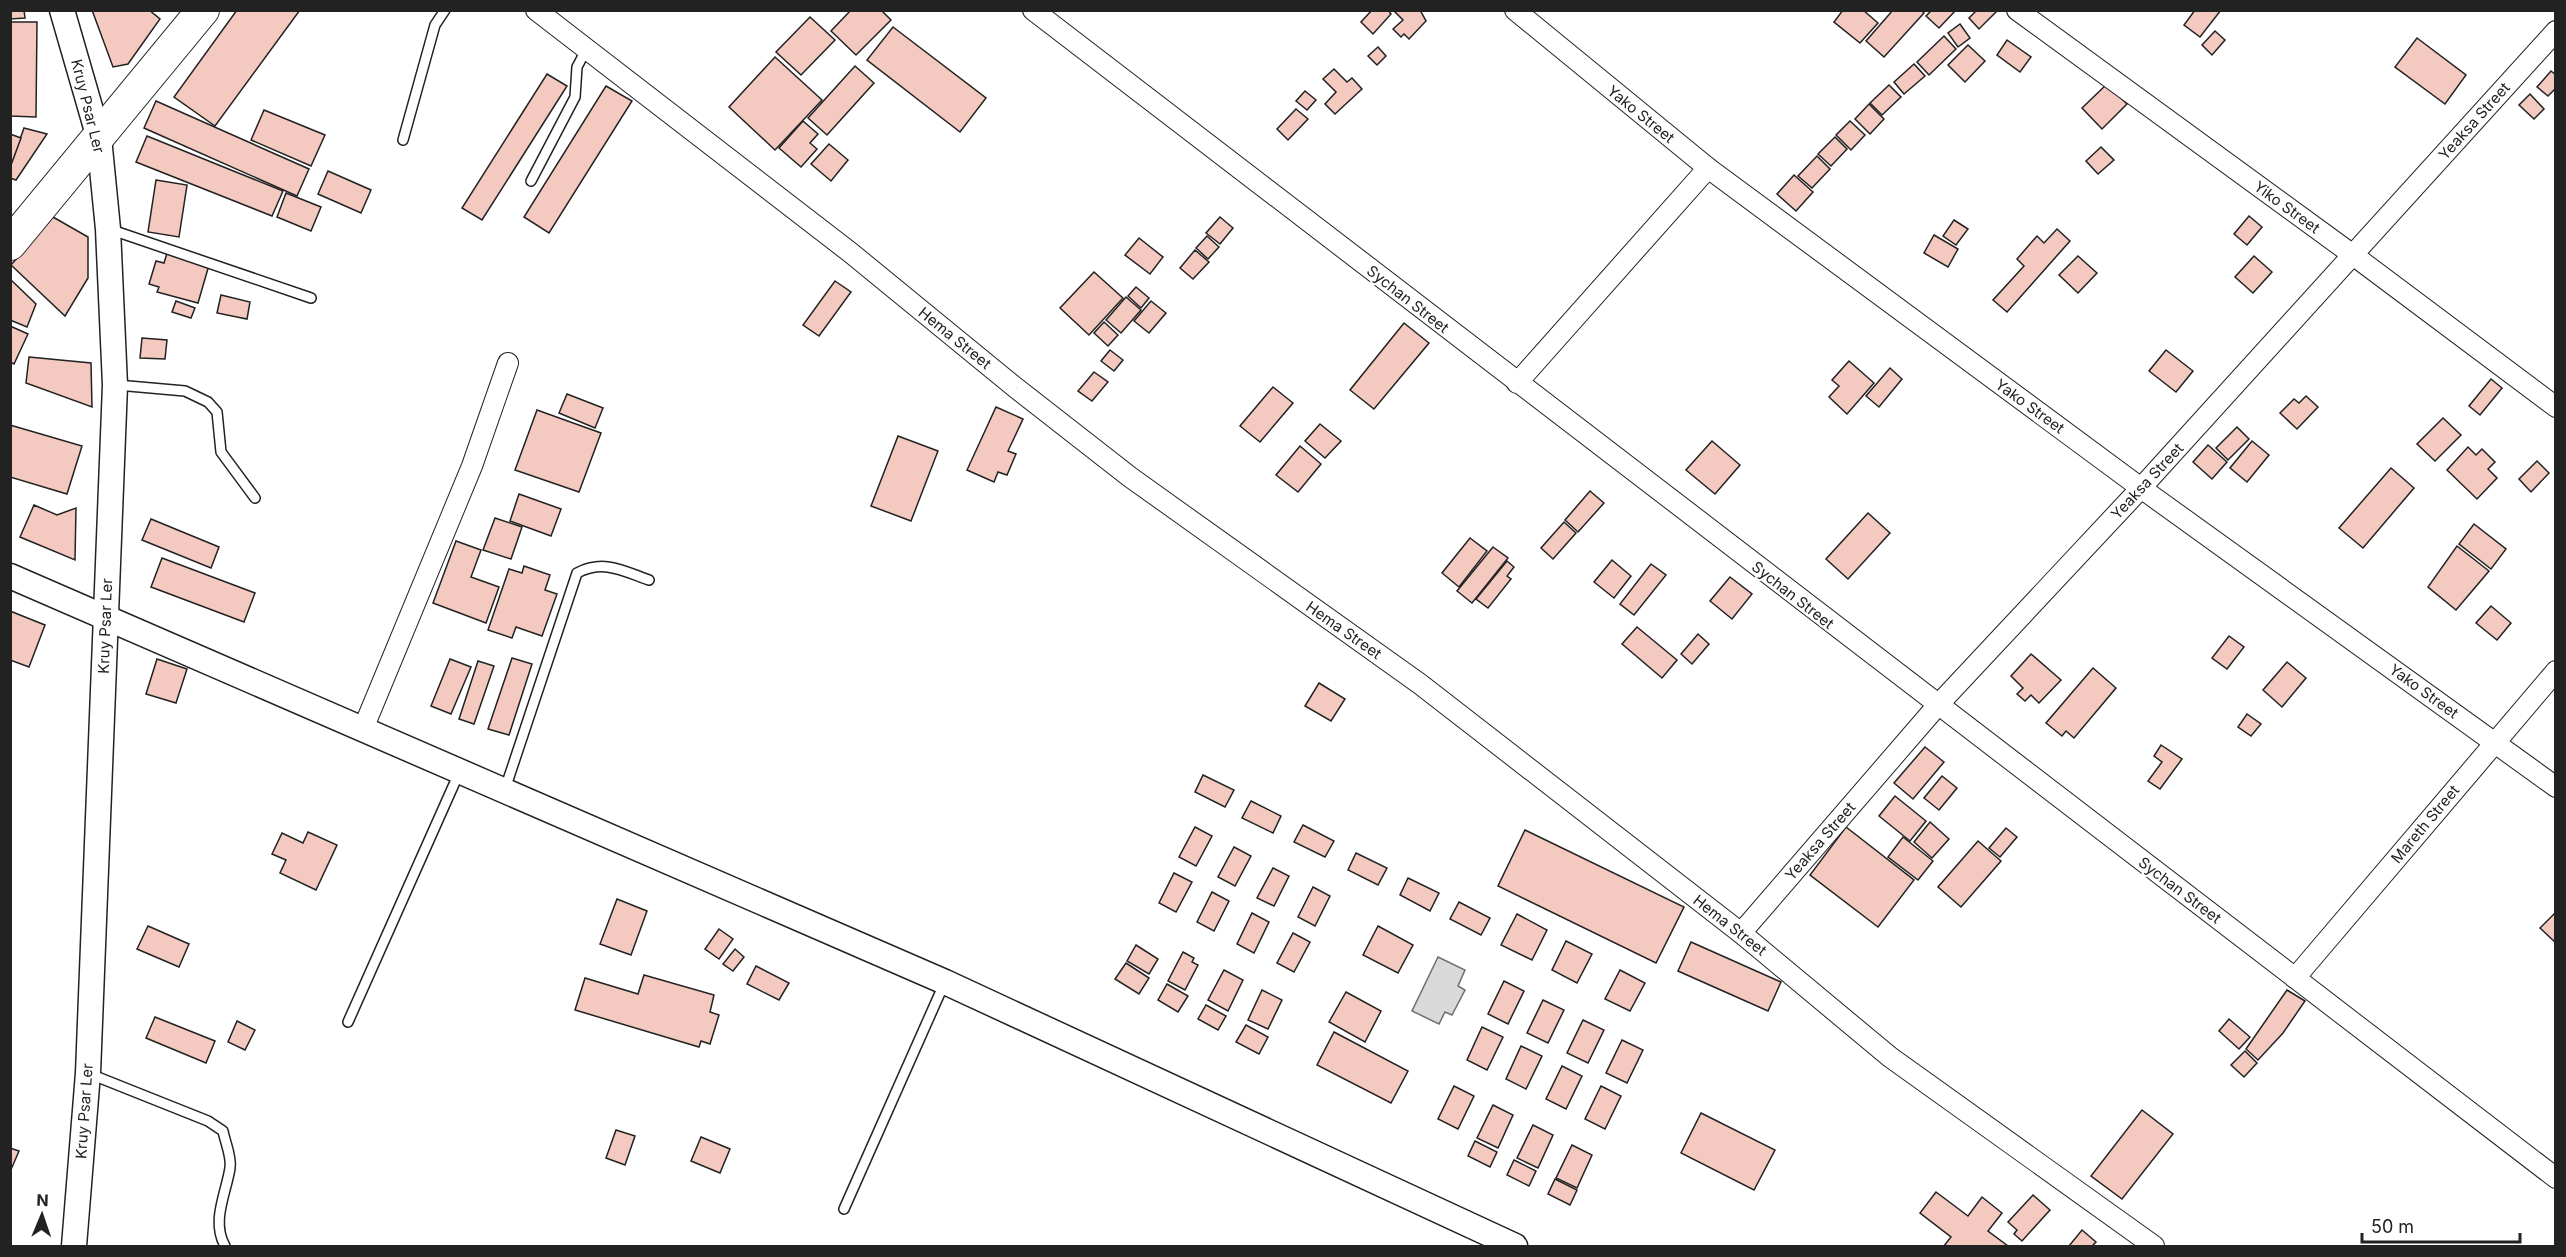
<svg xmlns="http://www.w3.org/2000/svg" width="2566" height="1257" viewBox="0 0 2566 1257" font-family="Inter,sans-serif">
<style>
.water{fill:#d9d9d9;stroke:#6f6f6f;stroke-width:1.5}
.building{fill:#f3c9c0;stroke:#222;stroke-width:1.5}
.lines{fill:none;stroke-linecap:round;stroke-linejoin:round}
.service-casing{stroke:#222;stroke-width:12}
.minor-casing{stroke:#222;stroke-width:22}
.tertiary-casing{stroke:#222;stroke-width:27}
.trunk-casing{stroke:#222;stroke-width:34}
.service{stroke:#fff;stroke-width:9}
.minor{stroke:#fff;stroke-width:20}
.tertiary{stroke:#fff;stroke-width:24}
.trunk{stroke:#fff;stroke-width:32}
.labels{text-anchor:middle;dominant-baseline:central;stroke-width:4.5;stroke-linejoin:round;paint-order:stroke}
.street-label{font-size:15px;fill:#222;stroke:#fff}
</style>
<rect width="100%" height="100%" fill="#fff"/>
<polygon class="water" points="1438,957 1465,970 1458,986 1465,990 1452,1015 1445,1012 1439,1024 1412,1011"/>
<g class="building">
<polygon points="10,10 24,10 25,18 10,19"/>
<polygon points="92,10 149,10 160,19 128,64 113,67"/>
<polygon points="237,10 300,10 215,126 174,97"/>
<polygon points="851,10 881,10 891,20 856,55 831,31"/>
<polygon points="1372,10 1388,10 1391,14 1373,34 1361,22"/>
<polygon points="1393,10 1420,10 1426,21 1409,39 1404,34 1401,37 1393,29 1403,20"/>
<polygon points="1843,10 1863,10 1878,23 1860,43 1834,22"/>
<polygon points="1893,10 1921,10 1924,13 1884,57 1866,41"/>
<polygon points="1932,10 1956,10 1939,28 1926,16"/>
<polygon points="1977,10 1998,10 1979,29 1969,18"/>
<polygon points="2195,10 2221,10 2200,37 2184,25"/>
<polygon points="810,17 835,40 801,75 776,52"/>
<polygon points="10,22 37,22 36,117 10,116"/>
<polygon points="1960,24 1970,38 1958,47 1948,33"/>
<polygon points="893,27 986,98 960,132 867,60"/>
<polygon points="2215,31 2225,40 2212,55 2202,45"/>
<polygon points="1944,36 1956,49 1929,75 1917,62"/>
<polygon points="2417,38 2466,75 2445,104 2395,67"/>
<polygon points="2007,40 2031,57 2020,72 1997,55"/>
<polygon points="1968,45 1985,61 1965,82 1948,65"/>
<polygon points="1378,47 1386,56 1377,65 1368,56"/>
<polygon points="775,57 822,100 775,150 729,107"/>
<polygon points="1914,64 1925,76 1904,94 1894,82"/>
<polygon points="855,66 874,83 827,135 808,118"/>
<polygon points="1334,69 1347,82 1352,78 1362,89 1335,114 1325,104 1336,92 1323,79"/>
<polygon points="2551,71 2556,75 2556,88 2548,96 2537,87"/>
<polygon points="547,74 567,86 482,220 462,208"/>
<polygon points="2107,84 2127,104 2102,129 2082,108"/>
<polygon points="1889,85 1901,97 1882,115 1870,103"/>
<polygon points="606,86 632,101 549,233 524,217"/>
<polygon points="1305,91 1316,100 1307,110 1296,101"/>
<polygon points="2530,94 2544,109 2534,119 2519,105"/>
<polygon points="156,101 309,169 297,196 144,128"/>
<polygon points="1869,104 1884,119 1870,134 1855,119"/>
<polygon points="1296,109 1308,119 1288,140 1277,129"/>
<polygon points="264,110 325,135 311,166 251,140"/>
<polygon points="803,121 818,134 810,143 817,149 801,167 779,148"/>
<polygon points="1850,121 1865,135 1851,150 1836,135"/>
<polygon points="24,128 47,134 16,180 10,178 10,167"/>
<polygon points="10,134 21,138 11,165 10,165"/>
<polygon points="147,136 283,191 272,216 136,162"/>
<polygon points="1835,137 1847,149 1831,166 1818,154"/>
<polygon points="829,144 848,160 831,181 811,164"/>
<polygon points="2101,147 2114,160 2098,174 2086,161"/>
<polygon points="1817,156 1830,169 1812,188 1798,176"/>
<polygon points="328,171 371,190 361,213 318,194"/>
<polygon points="1794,175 1813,192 1796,211 1777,194"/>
<polygon points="156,180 187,185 179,237 148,232"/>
<polygon points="286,193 321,207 311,231 277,217"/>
<polygon points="2249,216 2262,227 2247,245 2234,234"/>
<polygon points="53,217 88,237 88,278 65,316 11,265"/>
<polygon points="1220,217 1233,228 1220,244 1206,233"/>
<polygon points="1954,220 1968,229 1956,245 1943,236"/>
<polygon points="2057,229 2070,241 2007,312 1993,300 2024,266 2017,259 2037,236 2044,243"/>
<polygon points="1934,235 1958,249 1948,267 1924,253"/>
<polygon points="1207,236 1219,247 1208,259 1196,248"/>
<polygon points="1139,238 1163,257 1150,274 1125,255"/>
<polygon points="1195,250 1209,262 1193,279 1180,268"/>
<polygon points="167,253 209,265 198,303 157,292 159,287 149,284 156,261 164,263"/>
<polygon points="2078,256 2097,273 2078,293 2059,275"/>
<polygon points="2254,256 2272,272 2253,293 2235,277"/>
<polygon points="1094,272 1123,298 1089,335 1060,308"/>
<polygon points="10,279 36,304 27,327 10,320"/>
<polygon points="835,281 851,292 819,336 803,325"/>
<polygon points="1136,287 1149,298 1141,308 1128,296"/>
<polygon points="221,295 250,302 247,319 217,313"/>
<polygon points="1126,297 1141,310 1121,333 1106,320"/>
<polygon points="176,301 195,308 191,318 172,312"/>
<polygon points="1151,301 1166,313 1149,333 1134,321"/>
<polygon points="1104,322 1118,335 1108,346 1094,333"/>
<polygon points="1404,323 1429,343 1374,409 1350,390"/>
<polygon points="10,326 28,334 14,364 10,362"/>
<polygon points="142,338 167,340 165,359 140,358"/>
<polygon points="1110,350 1123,360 1114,371 1101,361"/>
<polygon points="2166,350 2193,371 2176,392 2149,371"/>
<polygon points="29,357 91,363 92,407 26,383"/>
<polygon points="1849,361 1874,383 1847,414 1829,397 1839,386 1832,380"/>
<polygon points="1890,368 1902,379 1879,407 1866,396"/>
<polygon points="1094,372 1108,382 1092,401 1078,391"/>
<polygon points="2491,379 2502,388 2480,415 2469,406"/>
<polygon points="1273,387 1293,403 1260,442 1240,426"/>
<polygon points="567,394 603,408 595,428 559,413"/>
<polygon points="2306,396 2318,407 2297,429 2280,413 2294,399 2299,403"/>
<polygon points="996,407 1023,419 1008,451 1016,454 1007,475 998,472 994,482 967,470"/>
<polygon points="537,410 601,433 579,492 515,470"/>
<polygon points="2443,418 2461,435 2435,461 2417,444"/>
<polygon points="1320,424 1341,441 1325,458 1305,441"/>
<polygon points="10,425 82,446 67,494 10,477"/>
<polygon points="2237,427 2249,439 2228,460 2216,448"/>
<polygon points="898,436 938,451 911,521 871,506"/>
<polygon points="1712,441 1740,465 1715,494 1686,470"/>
<polygon points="2252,441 2269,455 2247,482 2230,468"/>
<polygon points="2208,445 2227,462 2212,479 2193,462"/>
<polygon points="1300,446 1321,464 1298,492 1276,475"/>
<polygon points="2468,447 2476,455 2482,449 2495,462 2488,469 2497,478 2477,499 2447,470"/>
<polygon points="2537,461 2549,473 2531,492 2519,479"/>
<polygon points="2391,468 2414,488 2363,548 2339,528"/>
<polygon points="1590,491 1604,503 1578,532 1565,520"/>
<polygon points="519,494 561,509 551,536 510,521"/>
<polygon points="34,505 57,515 76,508 75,560 20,537"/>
<polygon points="1868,513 1890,533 1848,579 1826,559"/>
<polygon points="495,518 522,527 511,559 483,550"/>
<polygon points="151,519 219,547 211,568 142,540"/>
<polygon points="1564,522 1576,533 1553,559 1541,548"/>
<polygon points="2474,524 2506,549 2491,569 2459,544"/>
<polygon points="1470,538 1487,551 1459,587 1442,573"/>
<polygon points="456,541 481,550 471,577 499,587 486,623 433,603"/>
<polygon points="2457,546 2489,571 2456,610 2428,587"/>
<polygon points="1493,547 1508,558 1472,603 1457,591"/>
<polygon points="162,558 255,593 244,622 151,587"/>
<polygon points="1612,560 1631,576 1614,598 1594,582"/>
<polygon points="1507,561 1514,567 1507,576 1511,579 1488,608 1476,599"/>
<polygon points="1651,564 1666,575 1634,615 1620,604"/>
<polygon points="524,566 550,575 545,590 557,594 542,636 516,627 512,638 488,630 509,569 522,573"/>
<polygon points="1730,577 1752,594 1732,619 1710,601"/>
<polygon points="2491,606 2511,623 2497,640 2476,623"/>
<polygon points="10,611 45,625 29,667 10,660"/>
<polygon points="1637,627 1677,660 1662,678 1622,644"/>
<polygon points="1698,634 1709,644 1692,664 1681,654"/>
<polygon points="2229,636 2244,647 2227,669 2212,658"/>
<polygon points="2031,654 2061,680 2039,703 2031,695 2025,701 2017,694 2023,688 2011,676"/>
<polygon points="512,658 532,664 509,735 488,729"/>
<polygon points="157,659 187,669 176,703 146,694"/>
<polygon points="450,659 471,667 451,714 431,706"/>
<polygon points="478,661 494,666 474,724 459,719"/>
<polygon points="2287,662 2306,678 2282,707 2263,690"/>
<polygon points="2093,668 2116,688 2074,738 2066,731 2062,736 2046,723"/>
<polygon points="1319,683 1345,699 1331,721 1305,706"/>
<polygon points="2247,714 2261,724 2251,736 2238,727"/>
<polygon points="2161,745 2182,759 2160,789 2148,781 2162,762 2154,756"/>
<polygon points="1925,747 1944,762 1913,799 1894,783"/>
<polygon points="1203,775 1234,790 1225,807 1195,792"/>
<polygon points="1942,776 1957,788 1939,810 1924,798"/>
<polygon points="1895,796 1926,821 1910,841 1879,816"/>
<polygon points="1251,801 1281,816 1273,833 1242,818"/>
<polygon points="1930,822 1949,839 1932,858 1914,842"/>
<polygon points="1303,825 1334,841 1325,857 1294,842"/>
<polygon points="1195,827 1212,836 1196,866 1179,857"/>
<polygon points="1846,827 1914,880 1878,927 1810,875"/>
<polygon points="2006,828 2017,837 2000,857 1989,848"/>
<polygon points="1525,830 1684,907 1656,963 1498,886"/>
<polygon points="308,832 337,845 316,890 280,873 286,860 272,854 282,833 303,843"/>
<polygon points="1903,837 1933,861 1918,880 1888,857"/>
<polygon points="1978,841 2001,861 1961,907 1938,887"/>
<polygon points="1234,847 1251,856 1235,886 1218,877"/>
<polygon points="1356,853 1387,868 1378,885 1348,870"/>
<polygon points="1273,868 1289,876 1274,906 1257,898"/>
<polygon points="1174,873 1192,882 1176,912 1159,903"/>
<polygon points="1408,878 1439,893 1430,911 1400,895"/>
<polygon points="1313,887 1330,896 1315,926 1298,917"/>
<polygon points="1212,892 1229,901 1214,931 1197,922"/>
<polygon points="617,899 647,911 631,955 600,944"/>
<polygon points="1459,902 1490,918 1481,935 1450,919"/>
<polygon points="1252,913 1269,922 1254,953 1237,944"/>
<polygon points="1517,914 1547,930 1532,960 1501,945"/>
<polygon points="2554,914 2556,916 2556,943 2540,928"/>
<polygon points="148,926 189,944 179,967 137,949"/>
<polygon points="1378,926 1413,945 1398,973 1363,955"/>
<polygon points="719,929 733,939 719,959 705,949"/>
<polygon points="1293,933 1310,942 1294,972 1277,963"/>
<polygon points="1566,941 1592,954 1577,983 1552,970"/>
<polygon points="1691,942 1781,982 1768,1011 1678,971"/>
<polygon points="1136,945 1158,959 1149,974 1127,961"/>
<polygon points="735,949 744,957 733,971 723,964"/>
<polygon points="1183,952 1194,958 1192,962 1198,965 1185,990 1168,981"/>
<polygon points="1126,963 1149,978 1139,994 1115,979"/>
<polygon points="756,966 789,983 779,1000 747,984"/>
<polygon points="1224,970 1243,980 1228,1011 1208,1000"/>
<polygon points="1620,970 1645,983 1630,1011 1605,999"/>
<polygon points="644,975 714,995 710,1012 719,1015 710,1044 701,1041 699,1047 575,1010 585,978 638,994"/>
<polygon points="1504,981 1524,991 1508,1024 1488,1014"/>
<polygon points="1167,984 1188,996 1178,1012 1158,1000"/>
<polygon points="1262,990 1282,1000 1268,1029 1248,1020"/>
<polygon points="2287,990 2305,1001 2283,1033 2258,1060 2246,1049"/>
<polygon points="1346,992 1381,1011 1365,1042 1329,1022"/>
<polygon points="1543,1000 1564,1010 1548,1043 1527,1033"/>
<polygon points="1206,1005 1226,1016 1218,1030 1198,1019"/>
<polygon points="155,1017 215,1041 206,1063 146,1038"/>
<polygon points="2229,1019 2250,1037 2239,1049 2219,1031"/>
<polygon points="1583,1020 1604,1030 1588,1063 1567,1053"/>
<polygon points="237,1021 255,1030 245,1050 228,1042"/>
<polygon points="1246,1025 1268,1037 1259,1054 1236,1042"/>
<polygon points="1482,1027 1503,1037 1487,1070 1467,1060"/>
<polygon points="1334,1032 1408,1071 1391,1103 1317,1065"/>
<polygon points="1622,1040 1643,1050 1627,1083 1606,1073"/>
<polygon points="1521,1046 1542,1056 1526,1089 1506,1079"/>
<polygon points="2245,1051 2257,1063 2244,1077 2231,1065"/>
<polygon points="1562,1066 1582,1076 1566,1109 1546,1099"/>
<polygon points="1454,1086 1474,1096 1458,1129 1438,1119"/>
<polygon points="1601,1086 1621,1096 1605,1129 1585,1119"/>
<polygon points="1493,1105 1513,1115 1498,1148 1477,1138"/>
<polygon points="2142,1110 2173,1134 2122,1199 2091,1176"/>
<polygon points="1701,1113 1775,1150 1754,1190 1681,1153"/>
<polygon points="1533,1125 1553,1135 1538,1168 1517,1158"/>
<polygon points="616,1130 635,1136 625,1165 606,1158"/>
<polygon points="701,1137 730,1149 720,1173 691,1161"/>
<polygon points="1475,1141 1497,1152 1490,1167 1468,1156"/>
<polygon points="1572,1145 1592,1155 1577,1188 1556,1178"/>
<polygon points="10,1148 19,1151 10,1172"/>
<polygon points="1514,1160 1536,1171 1529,1186 1507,1175"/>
<polygon points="1555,1179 1577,1190 1570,1205 1548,1194"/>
<polygon points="1936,1192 1968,1216 1982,1197 2002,1213 1988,1231 2008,1246 1944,1246 1951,1237 1920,1213"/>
<polygon points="2033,1195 2050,1210 2022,1241 2014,1234 2017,1230 2008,1222"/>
<polygon points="2082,1230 2096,1242 2092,1246 2069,1246"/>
</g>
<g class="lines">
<g class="service-casing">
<g id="service">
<polyline points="403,140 435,25 445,10"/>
<polyline points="531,181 575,97 577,67 586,50"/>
<polyline points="109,229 311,298"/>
<polyline points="117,385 185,391 208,402 217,412 221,452 255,498"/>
<path d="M505,789L577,573C604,559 623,571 649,580"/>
<polyline points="348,1022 459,773"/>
<path d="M90,1074L208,1121L223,1131C225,1142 232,1157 230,1168C226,1194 211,1221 225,1246"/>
<polyline points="844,1209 944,984"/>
</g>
</g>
<g class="minor-casing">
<g id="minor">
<polyline points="536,10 851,253 1016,388 1130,477 1420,684 1741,933 1890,1057 2154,1246"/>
<polyline points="1033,10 2556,1178"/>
<polyline points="1515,10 1708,168 2141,488 2556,787"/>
<polyline points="2017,10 2353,255 2556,407"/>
<polyline points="1517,383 1708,168"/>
<polyline points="363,729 472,466 508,363"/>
<polyline points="1741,933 1937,706 2141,488 2556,31"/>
<polyline points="2295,978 2556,671"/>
</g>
</g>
<g class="tertiary-casing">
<g id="tertiary">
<polyline points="62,10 99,138 108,229 115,385 88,1073 74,1246"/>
<polyline points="10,576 945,982 1515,1246"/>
</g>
</g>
<g class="trunk-casing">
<polyline id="trunk" points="10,244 203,10"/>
</g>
<use href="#service" class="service"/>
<use href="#minor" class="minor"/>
<use href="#tertiary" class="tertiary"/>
<use href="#trunk" class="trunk"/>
</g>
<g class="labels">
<g class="street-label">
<text transform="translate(88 106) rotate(76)">Kruy Psar Ler</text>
<text transform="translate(1641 114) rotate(39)">Yako Street</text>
<text transform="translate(2474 121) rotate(-48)">Yeaksa Street</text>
<text transform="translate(2287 207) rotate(36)">Yiko Street</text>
<text transform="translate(1408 299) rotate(38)">Sychan Street</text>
<text transform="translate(955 338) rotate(39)">Hema Street</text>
<text transform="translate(2030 406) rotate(36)">Yako Street</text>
<text transform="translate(2147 481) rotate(-47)">Yeaksa Street</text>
<text transform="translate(1793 595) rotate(38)">Sychan Street</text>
<text transform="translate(105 626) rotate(-88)">Kruy Psar Ler</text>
<text transform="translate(1344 630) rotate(35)">Hema Street</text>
<text transform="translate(2424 691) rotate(36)">Yako Street</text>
<text transform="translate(2425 824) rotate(-50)">Mareth Street</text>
<text transform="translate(1820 841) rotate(-49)">Yeaksa Street</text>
<text transform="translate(2180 890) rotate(37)">Sychan Street</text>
<text transform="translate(1730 925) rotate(38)">Hema Street</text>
<text transform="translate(84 1111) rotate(-86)">Kruy Psar Ler</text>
</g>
</g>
<rect width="2566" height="1257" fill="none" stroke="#222222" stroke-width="24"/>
<g transform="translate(42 1215) rotate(2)" stroke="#ffffff" stroke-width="4.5" paint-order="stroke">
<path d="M0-4.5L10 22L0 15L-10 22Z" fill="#222222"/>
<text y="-9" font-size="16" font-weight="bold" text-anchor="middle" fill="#222222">N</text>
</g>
<path d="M2362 1233v9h158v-9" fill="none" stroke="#222222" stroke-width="3"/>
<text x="2371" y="1233" font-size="18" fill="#222222" stroke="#ffffff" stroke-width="4.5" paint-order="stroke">50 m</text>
</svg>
